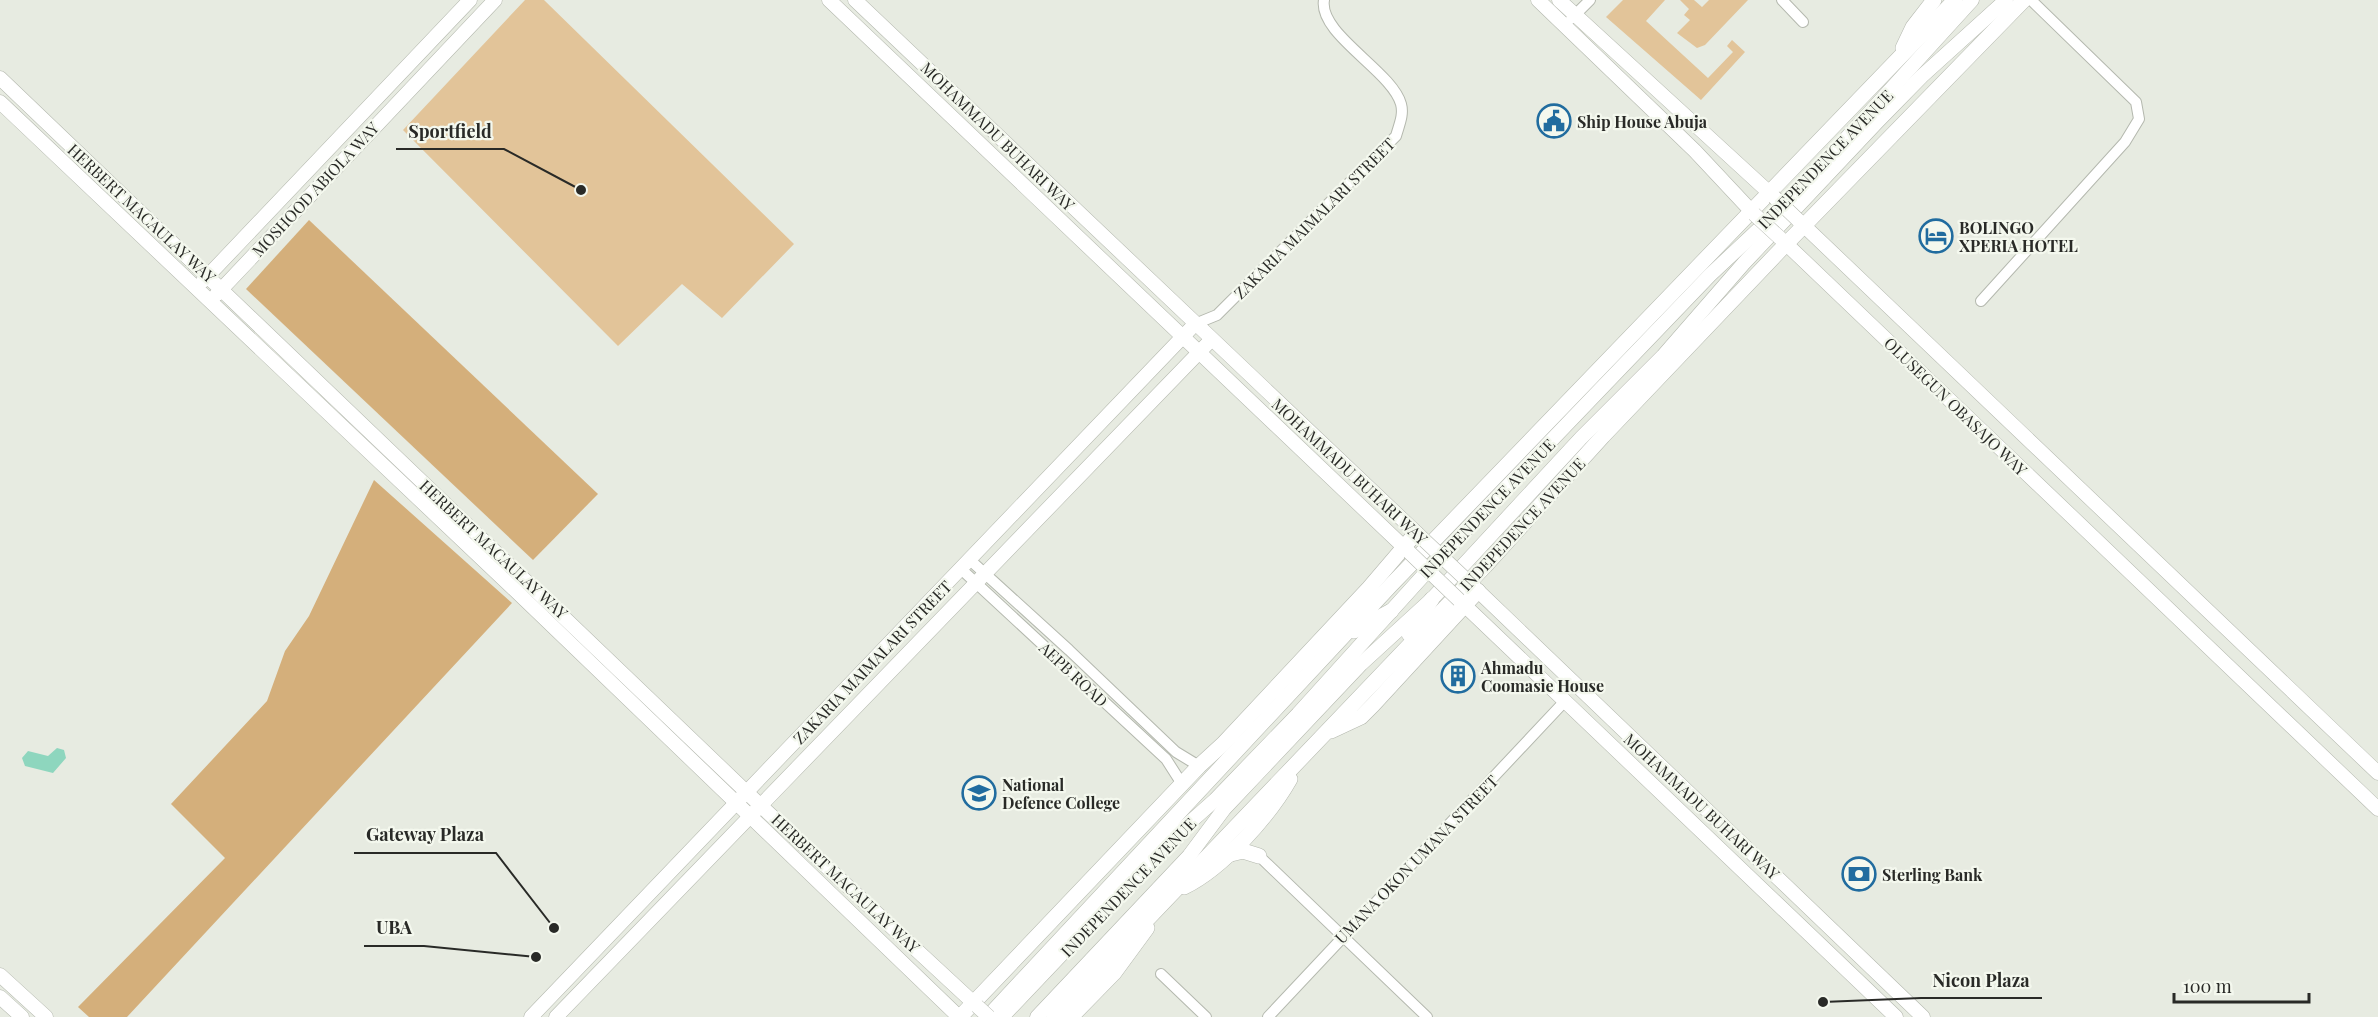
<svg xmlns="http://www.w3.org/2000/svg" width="2378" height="1017" viewBox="0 0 2378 1017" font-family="'Playfair Display',serif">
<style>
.green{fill:#e2c499}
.forest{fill:#d4af7b}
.water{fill:#8ed6be}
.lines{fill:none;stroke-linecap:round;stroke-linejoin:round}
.street-casing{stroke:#b4b8ae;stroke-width:12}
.secondary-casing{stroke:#b4b8ae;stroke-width:15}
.primary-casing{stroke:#b4b8ae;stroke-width:16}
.street{stroke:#fff;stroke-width:10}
.secondary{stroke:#fff;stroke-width:14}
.primary{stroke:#fff;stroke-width:15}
.secondary-bridge-casing{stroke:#b4b8ae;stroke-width:15;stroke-linecap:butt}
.secondary-bridge{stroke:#fff;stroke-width:14}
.labels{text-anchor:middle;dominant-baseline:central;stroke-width:4.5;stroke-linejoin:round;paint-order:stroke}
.poi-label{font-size:16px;font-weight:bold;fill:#292a27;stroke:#f4f8ee;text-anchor:start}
.street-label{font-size:16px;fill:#292a27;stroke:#f4f8ee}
.leader{fill:none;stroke:#292a27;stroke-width:2}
.callout-dot{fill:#292a27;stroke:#f4f8ee;stroke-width:2}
.callout-label{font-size:18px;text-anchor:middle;font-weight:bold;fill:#292a27;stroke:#f4f8ee;stroke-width:4.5;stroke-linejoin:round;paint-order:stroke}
</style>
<rect width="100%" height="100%" fill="#e7ebe1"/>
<g class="green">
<polygon points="525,0 544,0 794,244 722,318 682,284 618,346 403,130"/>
<polygon points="1623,0 1665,0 1646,21 1708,78 1733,52 1727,46 1732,40 1745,52 1701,100 1606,17"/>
<polygon points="1680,0 1694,0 1702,7 1709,0 1748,0 1705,45 1697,48 1677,33 1690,20 1684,15 1689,9"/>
</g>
<g class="forest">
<polygon points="309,220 598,494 533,560 246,289"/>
<polygon points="374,480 512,603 127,1017 89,1017 78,1007 225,858 171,804 267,701 285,651 309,616"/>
</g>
<polygon class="water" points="57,748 64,750 66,758 53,773 25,766 22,758 28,751 48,756"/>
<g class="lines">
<g class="street-casing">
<g id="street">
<polyline points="1782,0 1803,22"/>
<polyline points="1571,19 1590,0"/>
<polyline points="1981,301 2125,142 2139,119 2136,102 2031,0"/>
<path d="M1195,324L1217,315L1396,136C1399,125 1404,115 1401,104C1392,71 1318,34 1324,0"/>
<polyline points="970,560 1069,650 1176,752 1199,766"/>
<polyline points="961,569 1166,759 1182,784"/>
<polyline points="1259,856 1427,1017"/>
<polyline points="1161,974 1206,1017"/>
<polyline points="1268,1017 1565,701"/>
</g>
</g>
<g class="secondary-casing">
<g id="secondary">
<polyline points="829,0 1409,552"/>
<polyline points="855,0 1424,540"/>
<polyline points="1538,0 1695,151 1754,214"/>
<polyline points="1559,0 1774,197"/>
<polyline points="0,78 761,806 977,1006"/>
<polyline points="0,102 517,592 959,1017"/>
<polyline points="1798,220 2378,773"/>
<polyline points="1779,237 2378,809"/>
<polyline points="203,281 470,0"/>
<polyline points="216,295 495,0"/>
<polyline points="1474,587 1923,1017"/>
<polyline points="1459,600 1896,1017"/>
<polyline points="0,975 46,1017"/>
<polyline points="0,997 22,1017"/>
<polyline points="531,1017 1195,324"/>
<polyline points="556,1017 1211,340"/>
<polyline points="1002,1017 1170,840 1215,800 1298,714 1450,546 1710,275 1792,198 1972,0"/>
<polyline points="1037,1017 1189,856 1224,809 1361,664 1432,599 1581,438 1663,356 1744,263 1877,122 1922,76 2006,0"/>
</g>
</g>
<g class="primary-casing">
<g id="primary">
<polyline points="1903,48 1913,27 1934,0"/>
<polyline points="1354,631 1391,611"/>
<polyline points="1409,634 1432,599"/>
<polyline points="1331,731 1361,717 1373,705 1478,591"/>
<polyline points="1227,855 1243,851 1259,856"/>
<path d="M1184,887C1223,868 1269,816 1290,779"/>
<polyline points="960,1017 1199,766 1223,744 1369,588 1416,533"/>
<polyline points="988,1017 1391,585 1955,0"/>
<polyline points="1054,1017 1485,566 1603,436 1786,244 2024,0"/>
<polyline points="1071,1017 1114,973 1147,928"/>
</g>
</g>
<use href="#street" class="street"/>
<use href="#secondary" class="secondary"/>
<use href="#primary" class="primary"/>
<g class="secondary-bridge-casing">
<g id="secondary-bridge">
<polyline points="1774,197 1797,219"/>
<polyline points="1754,214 1779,237"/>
<polyline points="1424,540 1474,587"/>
<polyline points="1409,552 1459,600"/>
<polyline points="977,1006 989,1017"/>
</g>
</g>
<use href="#secondary-bridge" class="secondary-bridge"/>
</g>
<defs>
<g id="civic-ring" transform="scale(1.725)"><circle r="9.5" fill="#f4f8ee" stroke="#216c9f" stroke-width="1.5"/><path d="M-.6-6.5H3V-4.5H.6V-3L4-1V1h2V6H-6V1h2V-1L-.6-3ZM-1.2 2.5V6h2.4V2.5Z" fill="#216c9f"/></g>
<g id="hotel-ring" transform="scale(1.725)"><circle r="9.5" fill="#f4f8ee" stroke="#216c9f" stroke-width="1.5"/><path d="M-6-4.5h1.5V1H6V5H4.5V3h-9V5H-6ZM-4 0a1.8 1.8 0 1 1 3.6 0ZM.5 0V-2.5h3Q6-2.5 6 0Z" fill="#216c9f"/></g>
<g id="building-ring" transform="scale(1.725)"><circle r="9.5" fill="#f4f8ee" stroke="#216c9f" stroke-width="1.5"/><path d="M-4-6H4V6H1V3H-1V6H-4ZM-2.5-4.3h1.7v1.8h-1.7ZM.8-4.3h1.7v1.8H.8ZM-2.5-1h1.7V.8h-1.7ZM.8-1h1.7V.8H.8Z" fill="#216c9f"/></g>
<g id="university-ring" transform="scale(1.725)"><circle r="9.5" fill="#f4f8ee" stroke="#216c9f" stroke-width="1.5"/><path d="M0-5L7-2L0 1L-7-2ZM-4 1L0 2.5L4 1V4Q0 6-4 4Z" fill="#216c9f"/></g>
<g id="bank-ring" transform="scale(1.725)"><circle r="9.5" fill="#f4f8ee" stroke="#216c9f" stroke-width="1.5"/><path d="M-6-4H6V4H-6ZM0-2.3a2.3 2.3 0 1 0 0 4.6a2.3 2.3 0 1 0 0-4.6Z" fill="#216c9f"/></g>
</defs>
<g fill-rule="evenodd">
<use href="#civic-ring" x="1554" y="121"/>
<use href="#hotel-ring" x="1936" y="236"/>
<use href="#building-ring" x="1458" y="676"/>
<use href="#university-ring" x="979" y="793"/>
<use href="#bank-ring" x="1859" y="874"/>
</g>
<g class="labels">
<g class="poi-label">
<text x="1577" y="121">Ship House Abuja</text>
<text x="1959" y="227">BOLINGO<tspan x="1959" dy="18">XPERIA HOTEL</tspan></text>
<text x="1481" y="667">Ahmadu<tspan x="1481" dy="18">Coomasie House</tspan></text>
<text x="1002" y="784">National<tspan x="1002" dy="18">Defence College</tspan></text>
<text x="1882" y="874">Sterling Bank</text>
</g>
<g class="street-label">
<text transform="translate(998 136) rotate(44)">MOHAMMADU BUHARI WAY</text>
<text transform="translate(1825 159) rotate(-46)">INDEPENDENCE AVENUE</text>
<text transform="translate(315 189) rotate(-47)">MOSHOOD ABIOLA WAY</text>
<text transform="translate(142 213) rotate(43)">HERBERT MACAULAY WAY</text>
<text transform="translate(1314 218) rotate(-45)">ZAKARIA MAIMALARI STREET</text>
<text transform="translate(1956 406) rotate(44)">OLUSEGUN OBASAJO WAY</text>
<text transform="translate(1350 471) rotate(43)">MOHAMMADU BUHARI WAY</text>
<text transform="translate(1487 508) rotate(-46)">INDEPENDENCE AVENUE</text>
<text transform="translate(1522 524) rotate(-47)">INDEPEDENCE AVENUE</text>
<text transform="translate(494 549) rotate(43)">HERBERT MACAULAY WAY</text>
<text transform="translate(872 662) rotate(-46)">ZAKARIA MAIMALARI STREET</text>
<text transform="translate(1074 674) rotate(43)">AEPB ROAD</text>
<text transform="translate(1702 806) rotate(43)">MOHAMMADU BUHARI WAY</text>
<text transform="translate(1416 859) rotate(-46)">UMANA OKON UMANA STREET</text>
<text transform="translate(846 883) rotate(43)">HERBERT MACAULAY WAY</text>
<text transform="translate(1128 887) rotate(-46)">INDEPENDENCE AVENUE</text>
</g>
</g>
<path class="leader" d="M581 190L504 149H396M554 928L496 853H354M536 957L424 946H364M1823 1002L1921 998H2042"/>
<g class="callout-dot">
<circle cx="581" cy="190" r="6"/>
<circle cx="554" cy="928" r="6"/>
<circle cx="536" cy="957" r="6"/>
<circle cx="1823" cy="1002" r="6"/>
</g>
<g class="callout-label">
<text x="450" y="138">Sportfield</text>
<text x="425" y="841">Gateway Plaza</text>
<text x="394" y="934">UBA</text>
<text x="1981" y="987">Nicon Plaza</text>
</g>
<path d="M2174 993v9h135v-9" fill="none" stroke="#292a27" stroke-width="3"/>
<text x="2183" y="993" font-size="18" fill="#292a27" stroke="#f4f8ee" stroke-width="4.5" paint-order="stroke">100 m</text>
</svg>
